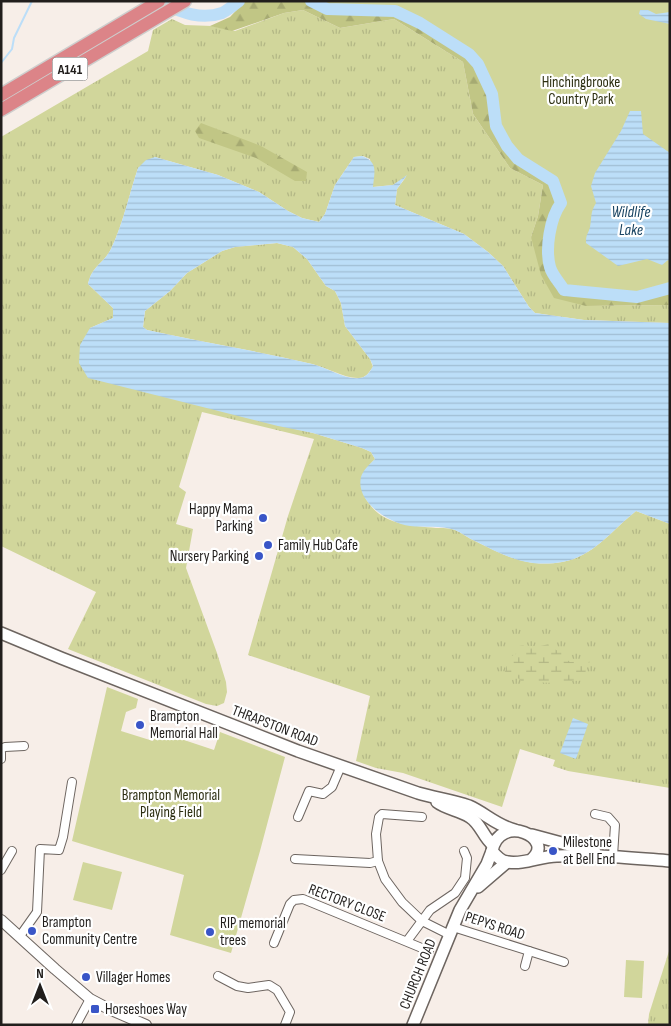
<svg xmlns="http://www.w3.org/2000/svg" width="671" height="1026" viewBox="0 0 671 1026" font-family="'Sofia Sans Condensed',sans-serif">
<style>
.grass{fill:url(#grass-tufts)}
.forest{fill:url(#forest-firs)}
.wetland{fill:url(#wetland-marsh)}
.park{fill:#d1d69b}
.water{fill:url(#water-rules);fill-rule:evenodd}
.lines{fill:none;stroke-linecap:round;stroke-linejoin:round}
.stream{stroke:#bcdef8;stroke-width:2}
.river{stroke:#bcdef8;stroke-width:12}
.minor-casing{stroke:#6d6560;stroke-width:10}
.tertiary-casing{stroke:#6d6560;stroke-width:12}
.secondary-casing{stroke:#6d6560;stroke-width:14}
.trunk-casing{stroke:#cececd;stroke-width:15}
.minor{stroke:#fff;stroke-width:8}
.tertiary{stroke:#fff;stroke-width:10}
.secondary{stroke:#fff;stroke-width:11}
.trunk{stroke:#dc8488;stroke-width:12}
.poi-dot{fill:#3955c7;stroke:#fff;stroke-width:2}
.labels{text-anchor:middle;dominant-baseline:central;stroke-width:4.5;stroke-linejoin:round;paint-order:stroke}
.shield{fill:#fff;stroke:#646260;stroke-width:1}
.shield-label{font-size:14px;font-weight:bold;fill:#211e1c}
.park-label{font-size:15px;fill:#2d2f12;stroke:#fff}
.poi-label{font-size:15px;fill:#211e1c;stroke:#fff;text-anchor:start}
.street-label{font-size:15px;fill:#211e1c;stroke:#fff}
.water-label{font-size:16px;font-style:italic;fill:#194462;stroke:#fff}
</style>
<defs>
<pattern id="grass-tufts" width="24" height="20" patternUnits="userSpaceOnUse" patternTransform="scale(1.25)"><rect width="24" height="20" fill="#d1d69b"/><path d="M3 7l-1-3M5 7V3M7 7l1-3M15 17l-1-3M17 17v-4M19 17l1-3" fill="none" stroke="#b3b785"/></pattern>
<pattern id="forest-firs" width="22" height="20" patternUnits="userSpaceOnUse" patternTransform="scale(1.25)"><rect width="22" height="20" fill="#c1c685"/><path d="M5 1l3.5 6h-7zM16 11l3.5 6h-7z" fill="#a6aa72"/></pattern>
<pattern id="wetland-marsh" width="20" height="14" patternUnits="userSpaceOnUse" patternTransform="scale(1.25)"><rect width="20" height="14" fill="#d1d69b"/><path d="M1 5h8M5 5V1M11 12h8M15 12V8" fill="none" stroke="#b3b785"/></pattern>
<pattern id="water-rules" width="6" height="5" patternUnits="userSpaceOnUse" patternTransform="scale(1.25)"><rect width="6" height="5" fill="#bcdef8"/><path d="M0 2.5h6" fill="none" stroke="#a1bed4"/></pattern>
</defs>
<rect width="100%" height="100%" fill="#f7eee8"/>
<g class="grass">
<path d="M303,10L340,28L394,19L463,62L473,114L510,168L543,185L538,216L531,237L586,306L670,305V323L584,320L535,313L529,307L503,266L488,252L464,234L395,205L397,189L406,177L393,185L373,187L370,159L363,156L354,157L335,185L325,214L319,222L302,218L288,211L259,192L218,175L155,157L138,168C129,195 123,224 111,249C104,263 91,267 88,284L113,308V318L90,328L241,416L313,433L362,448L371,452L375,459C364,470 357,480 364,495C378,525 408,525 436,528C442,528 450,528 455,530C462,533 468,538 475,541C505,556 528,568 562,562C593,557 612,530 636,511L670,524V788L568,771L553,766L555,760L520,749L502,807L403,773L376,768L356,761L370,696L248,655L288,516L314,439L202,412L179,487L186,492L176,524L193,529L186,568L217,653L226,682L227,692L224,703L217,706L206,704L68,649L96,592L1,546V137L148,51L153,30L172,19L185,25L212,26L235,31L284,13Z"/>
<path d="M277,243L293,247L307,259L326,286L335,291L341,303L345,326L370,359L373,367C369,372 366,378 359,378C345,379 326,367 312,364C257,351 202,342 147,330L143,327L145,311L170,291L187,273L222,251L235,247Z"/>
<polygon points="670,948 670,1025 648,1025 649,1014"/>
</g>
<g class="forest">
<polygon points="245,1 390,1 414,22 424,18 431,1 670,274 670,305 586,306 554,298 541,275 531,237 538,216 543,185 510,168 473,114 463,62 394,19 340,28 303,10 284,13 232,31 210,26 230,17"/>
<polygon points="201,123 261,146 307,172 306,181 295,181 256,158 199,138 195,131"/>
</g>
<path class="wetland" d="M548,644L556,650L566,654V659L570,662L590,661L586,669L584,681C574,680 565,682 555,683C544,683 534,681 522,682L515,675L505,672L509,657L516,654L519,646C531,644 535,649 548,644Z"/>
<g class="park">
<path d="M311,1H670V288L637,297L564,290C560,283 552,275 550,267C545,249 550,218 561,203L553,181L518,159L496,126L492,94L478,64L470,54L420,23L395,11L327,9Z"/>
<polygon points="107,687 138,699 136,708 126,712 121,731 153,741 157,731 214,750 220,732 285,757 260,851 231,953 170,935 184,875 72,841"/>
<polygon points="83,862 122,872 112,910 73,900"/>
<polygon points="626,960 644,961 642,998 624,997"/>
</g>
<g class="water">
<polygon points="640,10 648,10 656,14 670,12 670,24 646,19 639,14"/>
<path d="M630,111H641L643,134L670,153V261L668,260L662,265L647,259L618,266L586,243C586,233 588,235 590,227C592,216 590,213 596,203L591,186L595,173L621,131Z"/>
<path d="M362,156C379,162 374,173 373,187L393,185L407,175L397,189L395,205L464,234L488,252L503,266L529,307L535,313L584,320L670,323V524L636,511C612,530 593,557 562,562C527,568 505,556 475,541C468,538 462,533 455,530C441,525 424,528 410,526C389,523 355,502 361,477C363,470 370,464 375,459L371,452L362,448L313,433L278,426L88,378L79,363L80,345L90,328L113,318V308L88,284C91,267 104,263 111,249C123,224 129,195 138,168L146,160L155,157L218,175L259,192L288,211L302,218L319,222L325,214L335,185L354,157ZM277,243L293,247L307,259L326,286L335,291L341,303L345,326L370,359L373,366C370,372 366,378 359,378C346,380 326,367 312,364C257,351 202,342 147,330L143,327L145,311L170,291L187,273L222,251L235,247Z"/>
<polygon points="573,718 588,724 576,759 560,753"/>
</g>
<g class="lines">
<polyline class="stream" points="1,63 12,49 14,38 32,1"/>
<g class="river">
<path d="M311,1L327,9L395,11L420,23L469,54L478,64L492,94L496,126L507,146L518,159L553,181L561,203C550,218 545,249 550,267C552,275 560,283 564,290L637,297L670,288"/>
<path d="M164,4C182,13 202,20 222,13C228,10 234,5 239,1"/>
</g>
<g class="minor-casing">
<g id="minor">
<polyline points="1,749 5,747 24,746"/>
<polyline points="1,753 1,759"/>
<polyline points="595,814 608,817 615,825 613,856"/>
<polyline points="298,817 309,791 323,794 332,787 341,766"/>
<polyline points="422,817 382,814 379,817 376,834 378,861 385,879 402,902 422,921 450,935"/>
<polyline points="295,859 370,863 378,861"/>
<polyline points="1,870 12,851"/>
<polyline points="453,927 564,962"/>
<polyline points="20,936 37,912 40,849 59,850 63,837 72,782"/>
<polyline points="407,941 430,910 455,893 465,878 467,858 464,851"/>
<polyline points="274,943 290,904 294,900 303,899 429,951"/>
<polyline points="525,966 529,951"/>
<polyline points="218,976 237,986 248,988 269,985 277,990 290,1012 285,1025"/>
<polyline points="76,1025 90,999"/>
</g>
</g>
<g class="tertiary-casing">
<polyline id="tertiary" points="1,920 55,969 90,999 109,1009 146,1025"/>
</g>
<g class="secondary-casing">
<g id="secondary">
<path d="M1,633L61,658L298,751L418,793C435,798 452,800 469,806C485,813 497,826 515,830"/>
<path d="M437,802C446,809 459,810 470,817C481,824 483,837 493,845"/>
<polyline points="532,835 595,852"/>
<path d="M531,860C558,838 499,812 492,851C496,856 501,861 507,862C524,865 541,856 557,856C595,854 632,858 670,861"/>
<polyline points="478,887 507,862"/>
<polyline points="413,1025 453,927 460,910 487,864 492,851"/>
</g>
</g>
<g class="trunk-casing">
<g id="trunk">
<polyline points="1,95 159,1"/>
<polyline points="1,110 185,1"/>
</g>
</g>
<use href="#minor" class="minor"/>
<use href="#tertiary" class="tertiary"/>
<use href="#secondary" class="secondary"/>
<use href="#trunk" class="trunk"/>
</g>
<g class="poi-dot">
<circle cx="263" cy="518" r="5"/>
<circle cx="268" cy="545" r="5"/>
<circle cx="259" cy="556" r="5"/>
<circle cx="140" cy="725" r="5"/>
<circle cx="553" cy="851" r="5"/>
<circle cx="32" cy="931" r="5"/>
<circle cx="210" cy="932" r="5"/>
<circle cx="86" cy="977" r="5"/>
<rect x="90" y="1004" width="10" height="10" rx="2.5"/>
</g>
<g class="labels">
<rect class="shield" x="52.5" y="57.5" width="35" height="23" rx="4"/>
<g class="shield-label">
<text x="70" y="69">A141</text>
</g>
<g class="park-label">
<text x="581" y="82">Hinchingbrooke<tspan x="581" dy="17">Country Park</tspan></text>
<text x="171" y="795">Brampton Memorial<tspan x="171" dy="17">Playing Field</tspan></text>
</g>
<g class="poi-label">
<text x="253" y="509" text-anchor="end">Happy Mama<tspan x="253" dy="17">Parking</tspan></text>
<text x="278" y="545">Family Hub Cafe</text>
<text x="249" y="556" text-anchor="end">Nursery Parking</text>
<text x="150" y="716">Brampton<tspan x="150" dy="17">Memorial Hall</tspan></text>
<text x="563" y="842">Milestone<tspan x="563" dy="17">at Bell End</tspan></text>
<text x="42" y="922">Brampton<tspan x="42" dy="17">Community Centre</tspan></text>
<text x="220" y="923">RIP memorial<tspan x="220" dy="17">trees</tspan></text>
<text x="96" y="977">Villager Homes</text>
<text x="105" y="1009">Horseshoes Way</text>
</g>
<g class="street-label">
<text transform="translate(275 726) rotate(21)">THRAPSTON ROAD</text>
<text transform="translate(347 903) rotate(21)">RECTORY CLOSE</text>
<text transform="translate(495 926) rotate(18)">PEPYS ROAD</text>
<text transform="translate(418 974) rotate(-68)">CHURCH ROAD</text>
</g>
<g class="water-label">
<text x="631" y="212">Wildlife<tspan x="631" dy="18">Lake</tspan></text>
</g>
</g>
<rect width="671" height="1026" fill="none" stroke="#211e1c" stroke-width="5"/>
<g transform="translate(40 986)" stroke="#ffffff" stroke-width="4" paint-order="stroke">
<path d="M0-4L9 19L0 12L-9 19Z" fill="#211e1c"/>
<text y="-8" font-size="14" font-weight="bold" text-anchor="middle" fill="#211e1c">N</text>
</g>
</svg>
